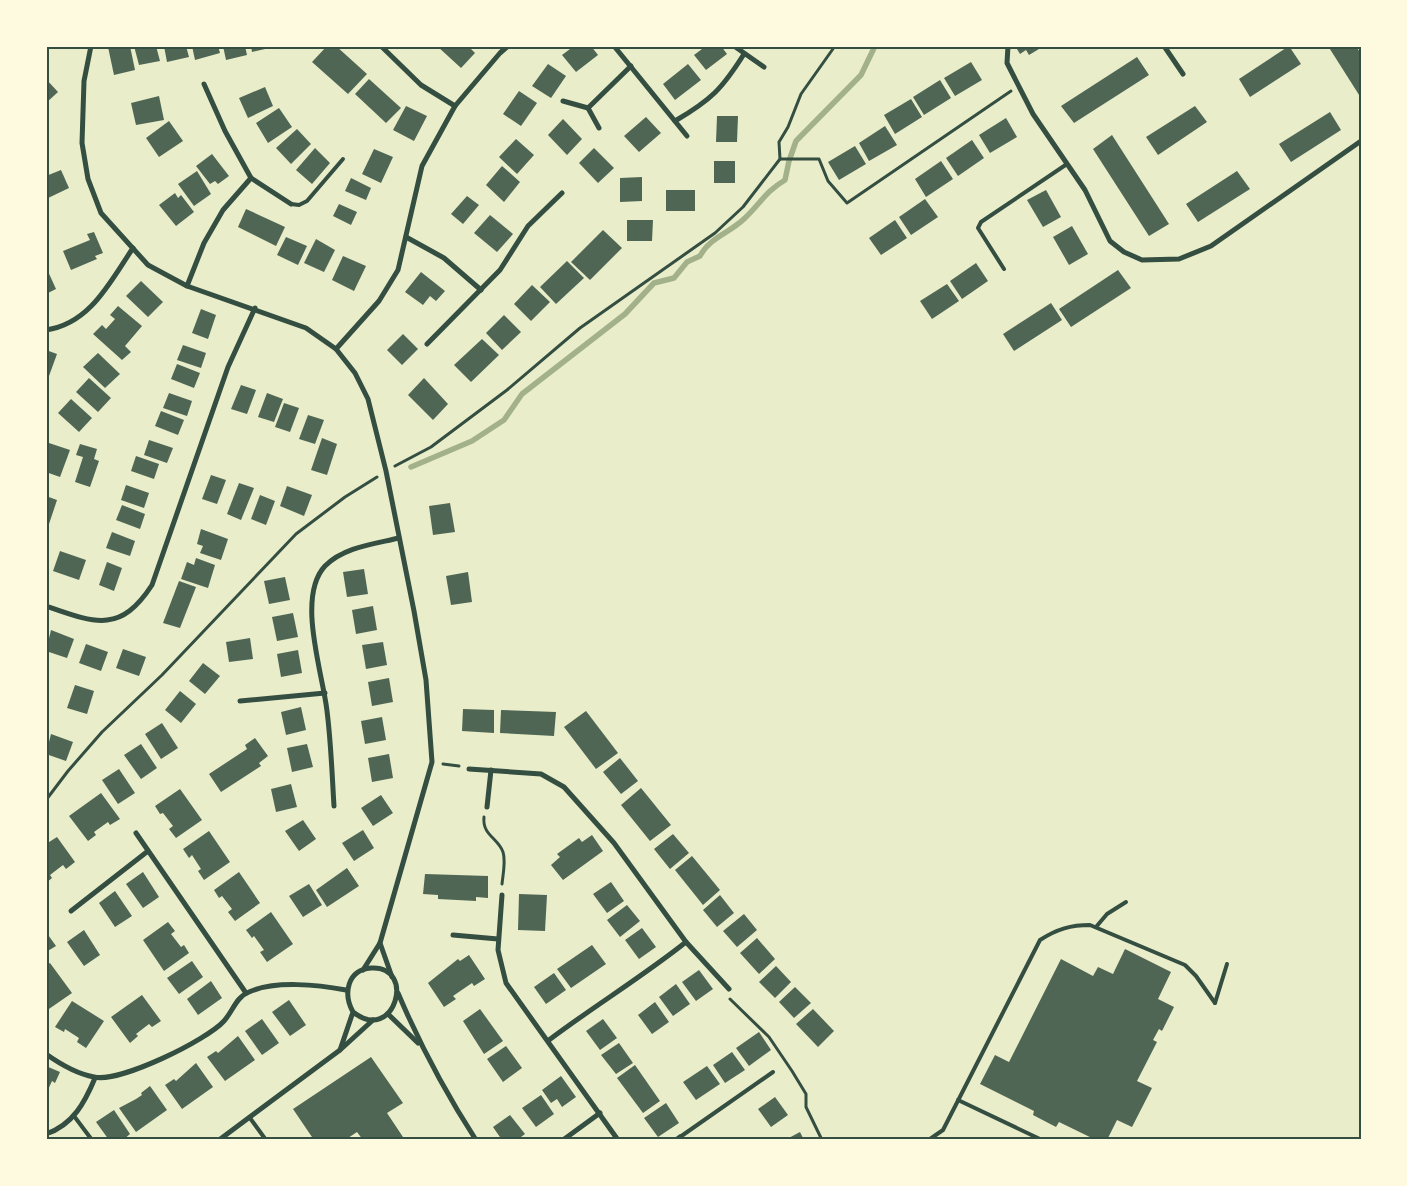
<svg xmlns="http://www.w3.org/2000/svg" width="1407" height="1186" viewBox="0 0 1407 1186" font-family="Figtree,sans-serif">
<style>
.lines{fill:none;stroke-linecap:round;stroke-linejoin:round}
.stream{stroke:#a3b18a;stroke-width:5.5}
.building{fill:#4f6655}
.path{stroke:#344e41;stroke-width:3}
.service{stroke:#344e41;stroke-width:4}
.minor{stroke:#344e41;stroke-width:5}
.neatline{fill:none;stroke:#344e41;stroke-width:2}
</style>
<rect width="100%" height="100%" fill="#e9edc9"/>
<g class="lines">
<path class="stream" d="M411,467L472,441L504,420L522,394L625,314L654,283L674,278L687,262L700,256C710,237 730,233 745,218C761,203 765,192 785,180L789,161L796,141L861,75L875,46"/>
</g>
<g class="building">
<polygon points="130,46 135,70 114,75 108,47"/>
<polygon points="134,46 156,46 160,61 139,65"/>
<polygon points="164,46 186,46 189,57 167,62"/>
<polygon points="192,46 218,46 220,53 195,60"/>
<polygon points="223,46 245,46 247,55 226,60"/>
<polygon points="251,46 273,46 274,47 252,52"/>
<polygon points="327,46 336,46 367,74 348,94 312,62"/>
<polygon points="437,46 468,46 475,53 461,68"/>
<polygon points="574,46 591,46 598,55 576,72 562,55"/>
<polygon points="706,46 721,46 727,54 706,70 694,55"/>
<polygon points="1015,46 1044,46 1029,55 1026,50 1020,54"/>
<polygon points="1289,46 1301,64 1250,97 1239,79"/>
<polygon points="1328,46 1356,46 1361,54 1361,98"/>
<polygon points="1137,57 1149,75 1074,123 1061,106"/>
<polygon points="971,62 982,80 955,96 944,78"/>
<polygon points="548,64 566,76 551,98 532,86"/>
<polygon points="688,64 701,80 675,100 663,84"/>
<polygon points="46,79 58,92 46,103"/>
<polygon points="369,79 401,108 386,123 355,94"/>
<polygon points="940,80 951,98 924,115 913,97"/>
<polygon points="265,87 273,106 248,118 239,98"/>
<polygon points="519,91 537,103 521,126 503,114"/>
<polygon points="159,96 164,120 136,125 131,103"/>
<polygon points="911,99 922,117 895,134 884,115"/>
<polygon points="406,106 427,116 414,141 393,130"/>
<polygon points="1195,106 1207,122 1158,155 1146,137"/>
<polygon points="279,108 292,127 268,143 256,123"/>
<polygon points="1330,112 1341,130 1291,162 1279,144"/>
<polygon points="717,116 738,116 737,142 716,142"/>
<polygon points="646,117 661,133 639,152 624,136"/>
<polygon points="1006,118 1017,137 990,153 979,135"/>
<polygon points="563,119 582,139 567,155 548,135"/>
<polygon points="169,121 183,141 159,157 146,138"/>
<polygon points="885,126 897,145 869,161 859,143"/>
<polygon points="297,129 311,144 291,164 276,148"/>
<polygon points="1112,135 1169,224 1149,236 1093,149"/>
<polygon points="516,139 534,155 517,174 499,157"/>
<polygon points="972,140 984,158 958,176 946,158"/>
<polygon points="855,146 866,164 839,180 828,162"/>
<polygon points="315,148 330,163 312,184 296,170"/>
<polygon points="594,148 614,168 598,183 579,163"/>
<polygon points="374,149 393,157 381,183 362,174"/>
<polygon points="212,154 229,176 218,184 215,181 210,184 196,166"/>
<rect x="714" y="161" width="21" height="22"/>
<polygon points="941,161 953,179 926,197 915,179"/>
<polygon points="502,166 520,182 504,202 486,185"/>
<polygon points="61,170 69,188 46,199 46,176"/>
<polygon points="197,171 211,194 194,206 178,184"/>
<polygon points="1237,171 1250,189 1198,222 1186,204"/>
<polygon points="642,177 642,201 620,202 620,178"/>
<polygon points="351,178 371,188 366,200 345,191"/>
<rect x="666" y="190" width="29" height="21"/>
<polygon points="1046,190 1061,217 1043,227 1027,200"/>
<polygon points="175,193 178,198 181,195 194,212 176,226 159,205"/>
<polygon points="467,196 479,205 463,224 451,214"/>
<polygon points="925,199 938,217 911,235 899,217"/>
<polygon points="339,204 357,212 351,225 333,216"/>
<polygon points="246,209 285,227 276,246 238,227"/>
<polygon points="490,215 513,234 497,252 474,233"/>
<polygon points="627,220 653,220 652,241 627,241"/>
<polygon points="895,220 907,238 881,255 869,238"/>
<polygon points="1072,226 1088,254 1069,265 1053,237"/>
<polygon points="603,230 622,248 590,280 571,262"/>
<polygon points="94,232 103,253 95,256 97,259 71,270 63,251 90,240 87,234"/>
<polygon points="286,237 307,246 298,265 277,255"/>
<polygon points="316,239 335,250 324,272 304,263"/>
<polygon points="343,256 366,266 354,291 332,280"/>
<polygon points="567,261 584,278 556,304 540,287"/>
<polygon points="976,263 988,281 962,299 950,281"/>
<polygon points="46,267 56,289 46,294"/>
<polygon points="1118,270 1131,288 1071,327 1059,309"/>
<polygon points="421,272 445,291 436,301 430,296 423,305 405,292"/>
<polygon points="141,281 163,302 148,317 126,296"/>
<polygon points="947,284 959,301 932,319 920,301"/>
<polygon points="532,285 550,302 531,321 514,304"/>
<polygon points="1051,303 1062,320 1014,351 1003,334"/>
<polygon points="118,306 142,326 125,346 131,352 122,360 93,334 102,325 106,329 115,319 110,315"/>
<polygon points="201,309 216,315 208,339 192,333"/>
<polygon points="504,315 521,332 502,350 486,333"/>
<polygon points="403,334 418,349 402,365 387,350"/>
<polygon points="482,339 499,355 471,382 454,365"/>
<polygon points="183,345 206,353 201,368 177,360"/>
<polygon points="46,350 57,354 49,376 46,375"/>
<polygon points="98,353 120,374 105,388 83,367"/>
<polygon points="177,364 200,373 194,388 171,379"/>
<polygon points="89,378 111,398 98,412 76,392"/>
<polygon points="424,378 448,404 433,420 408,395"/>
<polygon points="241,385 256,390 247,414 231,409"/>
<polygon points="169,393 192,401 187,416 163,408"/>
<polygon points="267,393 283,399 274,422 258,417"/>
<polygon points="71,399 92,418 79,432 58,413"/>
<polygon points="284,403 299,408 290,432 275,427"/>
<polygon points="161,411 184,420 178,435 155,426"/>
<polygon points="308,415 324,420 315,444 299,439"/>
<polygon points="322,438 337,444 327,475 311,470"/>
<polygon points="149,440 173,448 167,463 144,455"/>
<polygon points="46,442 70,450 60,477 46,472"/>
<polygon points="80,444 97,449 94,459 99,461 90,487 75,482 83,457 76,455"/>
<polygon points="136,456 159,464 154,479 131,471"/>
<polygon points="211,475 226,480 217,504 202,499"/>
<polygon points="239,483 254,488 241,520 227,514"/>
<polygon points="126,485 149,493 144,508 121,500"/>
<polygon points="287,486 312,495 304,516 280,506"/>
<polygon points="260,495 275,501 266,525 251,519"/>
<polygon points="46,496 57,500 47,530 46,530"/>
<polygon points="450,503 455,532 433,535 429,506"/>
<polygon points="122,505 145,514 140,529 116,520"/>
<polygon points="201,529 228,539 221,560 200,553 203,546 197,544"/>
<polygon points="112,532 135,541 130,556 106,548"/>
<polygon points="60,551 86,560 79,580 53,571"/>
<polygon points="196,558 215,565 208,588 181,579 187,562 194,565"/>
<polygon points="107,562 122,568 114,591 99,585"/>
<polygon points="364,569 368,594 347,597 343,572"/>
<polygon points="468,572 472,602 451,605 446,576"/>
<polygon points="285,577 290,600 269,604 264,581"/>
<polygon points="179,581 196,587 180,628 163,623"/>
<polygon points="373,606 377,630 356,634 352,610"/>
<polygon points="293,613 298,637 277,641 272,617"/>
<polygon points="51,630 74,639 67,658 46,651"/>
<polygon points="250,638 253,659 229,662 226,642"/>
<polygon points="383,642 387,665 366,669 362,645"/>
<polygon points="86,644 108,652 101,671 79,663"/>
<polygon points="123,649 146,657 139,676 116,668"/>
<polygon points="298,650 302,673 281,677 277,654"/>
<polygon points="203,663 220,676 205,694 189,681"/>
<polygon points="389,678 393,702 372,706 368,682"/>
<polygon points="75,685 94,691 87,714 67,708"/>
<polygon points="180,691 196,704 181,723 165,710"/>
<polygon points="301,707 306,730 286,735 281,712"/>
<polygon points="463,709 494,710 494,733 462,731"/>
<polygon points="501,710 556,712 554,736 500,733"/>
<polygon points="586,711 618,753 596,769 564,727"/>
<polygon points="382,717 386,740 365,744 361,721"/>
<polygon points="162,723 178,748 161,759 145,734"/>
<polygon points="51,734 73,742 66,761 46,754"/>
<polygon points="255,738 268,756 259,763 261,766 221,792 209,774 247,749 245,745"/>
<polygon points="141,744 157,768 141,779 124,755"/>
<polygon points="307,744 313,767 292,772 287,748"/>
<polygon points="389,754 393,778 372,782 368,758"/>
<polygon points="620,758 638,781 621,794 603,772"/>
<polygon points="119,769 135,793 118,804 102,780"/>
<polygon points="291,784 297,807 276,812 271,789"/>
<polygon points="641,788 671,825 650,841 621,805"/>
<polygon points="180,789 202,820 176,838 169,829 173,826 163,813 160,814 155,806"/>
<polygon points="101,793 120,819 110,825 108,822 94,832 96,835 88,841 69,816"/>
<polygon points="381,795 393,813 373,826 361,808"/>
<polygon points="303,820 316,839 299,851 285,831"/>
<polygon points="363,830 374,848 354,861 342,843"/>
<polygon points="209,831 230,862 204,880 198,871 201,869 192,855 189,858 183,849"/>
<polygon points="673,834 689,853 670,869 654,849"/>
<polygon points="592,835 603,851 563,880 551,865 560,857 557,854 579,838 582,842"/>
<polygon points="57,837 75,862 66,869 63,865 50,875 52,878 46,883 46,844"/>
<polygon points="692,856 720,890 703,905 675,870"/>
<polygon points="347,868 359,886 327,907 316,890"/>
<polygon points="143,872 159,897 143,908 126,884"/>
<polygon points="239,872 260,903 235,921 228,912 232,909 222,896 219,898 214,890"/>
<polygon points="425,874 488,876 488,898 476,897 476,901 438,899 438,895 423,894"/>
<polygon points="611,882 624,901 607,913 593,894"/>
<polygon points="309,884 322,905 303,917 289,896"/>
<polygon points="115,891 132,916 115,927 99,903"/>
<polygon points="519,894 547,895 545,931 518,930"/>
<polygon points="720,895 734,913 717,927 703,910"/>
<polygon points="627,905 640,921 620,937 607,920"/>
<polygon points="271,912 293,944 267,962 260,952 264,950 254,936 252,938 246,930"/>
<polygon points="744,914 757,930 737,947 723,931"/>
<polygon points="168,922 175,931 171,934 181,947 184,945 189,953 164,971 143,940"/>
<polygon points="642,928 656,947 639,959 625,940"/>
<polygon points="84,930 100,955 84,966 67,942"/>
<polygon points="46,932 56,946 46,952"/>
<polygon points="757,938 775,959 759,974 740,953"/>
<polygon points="592,945 606,964 571,988 557,969"/>
<polygon points="1125,949 1171,972 1158,999 1174,1007 1162,1031 1159,1029 1153,1040 1157,1042 1137,1081 1152,1088 1132,1127 1117,1120 1107,1140 1096,1140 1059,1122 1056,1127 1033,1115 1034,1111 980,1084 995,1055 1009,1062 1061,959 1093,976 1098,967 1113,974"/>
<polygon points="469,955 485,979 474,986 472,983 453,996 456,999 444,1007 428,983 458,959 460,961"/>
<polygon points="192,961 203,977 179,994 167,978"/>
<polygon points="50,963 72,993 46,1011 46,965"/>
<polygon points="776,966 791,982 775,998 759,982"/>
<polygon points="699,970 713,989 696,1001 682,982"/>
<polygon points="554,973 566,990 546,1004 534,987"/>
<polygon points="211,981 222,998 198,1015 187,999"/>
<polygon points="676,984 690,1004 673,1016 659,997"/>
<polygon points="795,987 811,1003 794,1018 779,1002"/>
<polygon points="142,995 161,1021 152,1027 149,1024 136,1034 138,1036 130,1043 111,1017"/>
<polygon points="289,1000 306,1025 290,1036 272,1012"/>
<polygon points="72,1001 104,1021 86,1048 77,1042 79,1038 65,1029 64,1032 55,1027"/>
<polygon points="655,1002 669,1022 652,1034 638,1015"/>
<polygon points="480,1009 503,1041 484,1054 463,1021"/>
<polygon points="813,1009 834,1031 818,1047 796,1024"/>
<polygon points="262,1019 279,1043 262,1055 245,1031"/>
<polygon points="603,1019 617,1038 600,1050 586,1031"/>
<polygon points="759,1032 771,1050 749,1066 736,1048"/>
<polygon points="238,1036 255,1060 225,1081 207,1057 216,1051 218,1053"/>
<polygon points="619,1043 633,1063 616,1074 601,1055"/>
<polygon points="506,1046 522,1068 503,1082 487,1059"/>
<polygon points="732,1052 745,1070 725,1083 713,1065"/>
<polygon points="371,1057 403,1103 387,1113 405,1140 363,1140 357,1132 345,1140 314,1140 293,1109"/>
<polygon points="196,1063 213,1087 182,1109 165,1085 174,1079 176,1081"/>
<polygon points="635,1065 660,1101 643,1113 617,1078"/>
<polygon points="46,1066 60,1072 55,1083 52,1081 46,1094"/>
<polygon points="707,1066 720,1084 696,1100 683,1082"/>
<polygon points="561,1076 576,1097 562,1107 557,1099 551,1103 542,1090"/>
<polygon points="150,1086 167,1110 136,1132 119,1108 136,1099 142,1095 141,1093"/>
<polygon points="541,1095 554,1114 536,1127 522,1108"/>
<polygon points="775,1097 788,1115 771,1127 758,1109"/>
<polygon points="666,1103 679,1123 658,1137 644,1118"/>
<polygon points="114,1110 130,1134 123,1140 109,1140 96,1122"/>
<polygon points="510,1115 525,1134 517,1140 502,1140 493,1127"/>
<polygon points="800,1132 804,1140 785,1140"/>
</g>
<g class="lines">
<g class="path">
<polyline points="780,159 819,159 828,181 847,203 1011,91"/>
<polyline points="395,466 431,447 507,390 580,328 715,233 743,207 780,159 779,142 788,127 801,94 835,46"/>
<polyline points="443,764 459,766"/>
<polyline points="46,800 68,771 102,732 162,675 296,534 345,497 377,477"/>
<path d="M484,817C482,835 498,838 503,852C506,861 503,874 502,884"/>
<polyline points="730,999 769,1037 792,1071 806,1094 806,1107 822,1140"/>
</g>
<g class="service">
<polyline points="291,204 299,205 307,201 343,159"/>
<polyline points="1004,269 978,228 981,222 1067,164"/>
<polyline points="1096,927 1107,914 1126,902"/>
<polyline points="1215,1003 1227,964"/>
<polyline points="958,1100 1042,1140"/>
<polyline points="74,1116 92,1140"/>
<polyline points="250,1118 266,1140"/>
<polyline points="680,1137 773,1072"/>
<path d="M920,1140L930,1139L943,1130L1040,940C1057,929 1071,925 1090,925L1185,965L1196,976L1215,1003"/>
</g>
<g class="minor">
<polyline points="91,46 84,81 82,143 88,179 101,213 148,265 187,286 306,328 336,349 355,373 368,399 386,471 414,611 426,680 432,762 380,943 363,970"/>
<polyline points="381,46 421,85 455,106"/>
<polyline points="614,46 687,136"/>
<polyline points="734,46 764,67"/>
<polyline points="1008,46 1007,63 1033,114 1085,190 1110,241 1124,252 1142,260 1179,259 1211,246 1361,141"/>
<polyline points="1164,46 1183,74"/>
<polyline points="204,84 225,131 251,178 291,204"/>
<polyline points="563,101 588,108 631,66"/>
<polyline points="588,108 599,128"/>
<path d="M675,121C711,100 722,89 744,54"/>
<polyline points="406,237 444,258 481,290"/>
<polyline points="187,286 204,243 223,210 251,178"/>
<path d="M46,330C90,324 110,282 133,248"/>
<polyline points="427,344 500,270 528,226 562,193"/>
<polyline points="336,349 379,301 398,270 422,166 455,106 500,53 508,46"/>
<path d="M46,606C95,623 120,634 152,585L228,367L255,308"/>
<polyline points="240,701 325,693"/>
<polyline points="469,769 541,774 564,787 614,843 686,942 729,989"/>
<path d="M334,806C332,774 331,742 327,711C323,674 296,597 325,566C344,547 374,544 399,538"/>
<polyline points="487,807 491,770"/>
<polyline points="136,833 246,993"/>
<polyline points="502,895 498,950 506,983 618,1140"/>
<polyline points="71,911 148,851"/>
<polyline points="453,935 498,939"/>
<polyline points="380,943 392,977"/>
<path d="M398,993C420,1045 445,1092 476,1140"/>
<polyline points="388,1014 418,1043"/>
<path d="M549,1040C594,1006 642,977 686,942"/>
<path d="M340,1050L353,1012C343,994 347,970 371,968C417,965 395,1045 353,1012"/>
<path d="M46,1054C60,1064 78,1074 94,1077C120,1083 207,1040 224,1021C233,1011 236,997 249,992C275,980 319,985 346,990"/>
<path d="M46,1134C73,1125 85,1102 95,1078"/>
<polyline points="219,1140 340,1050 373,1020"/>
<polyline points="563,1140 600,1113"/>
<polyline points="676,1140 680,1137"/>
</g>
</g>
<rect width="1407" height="1186" fill="none" stroke="#fefae0" stroke-width="95"/>
<rect x="48" y="48" width="1312" height="1090" class="neatline"/>
</svg>
